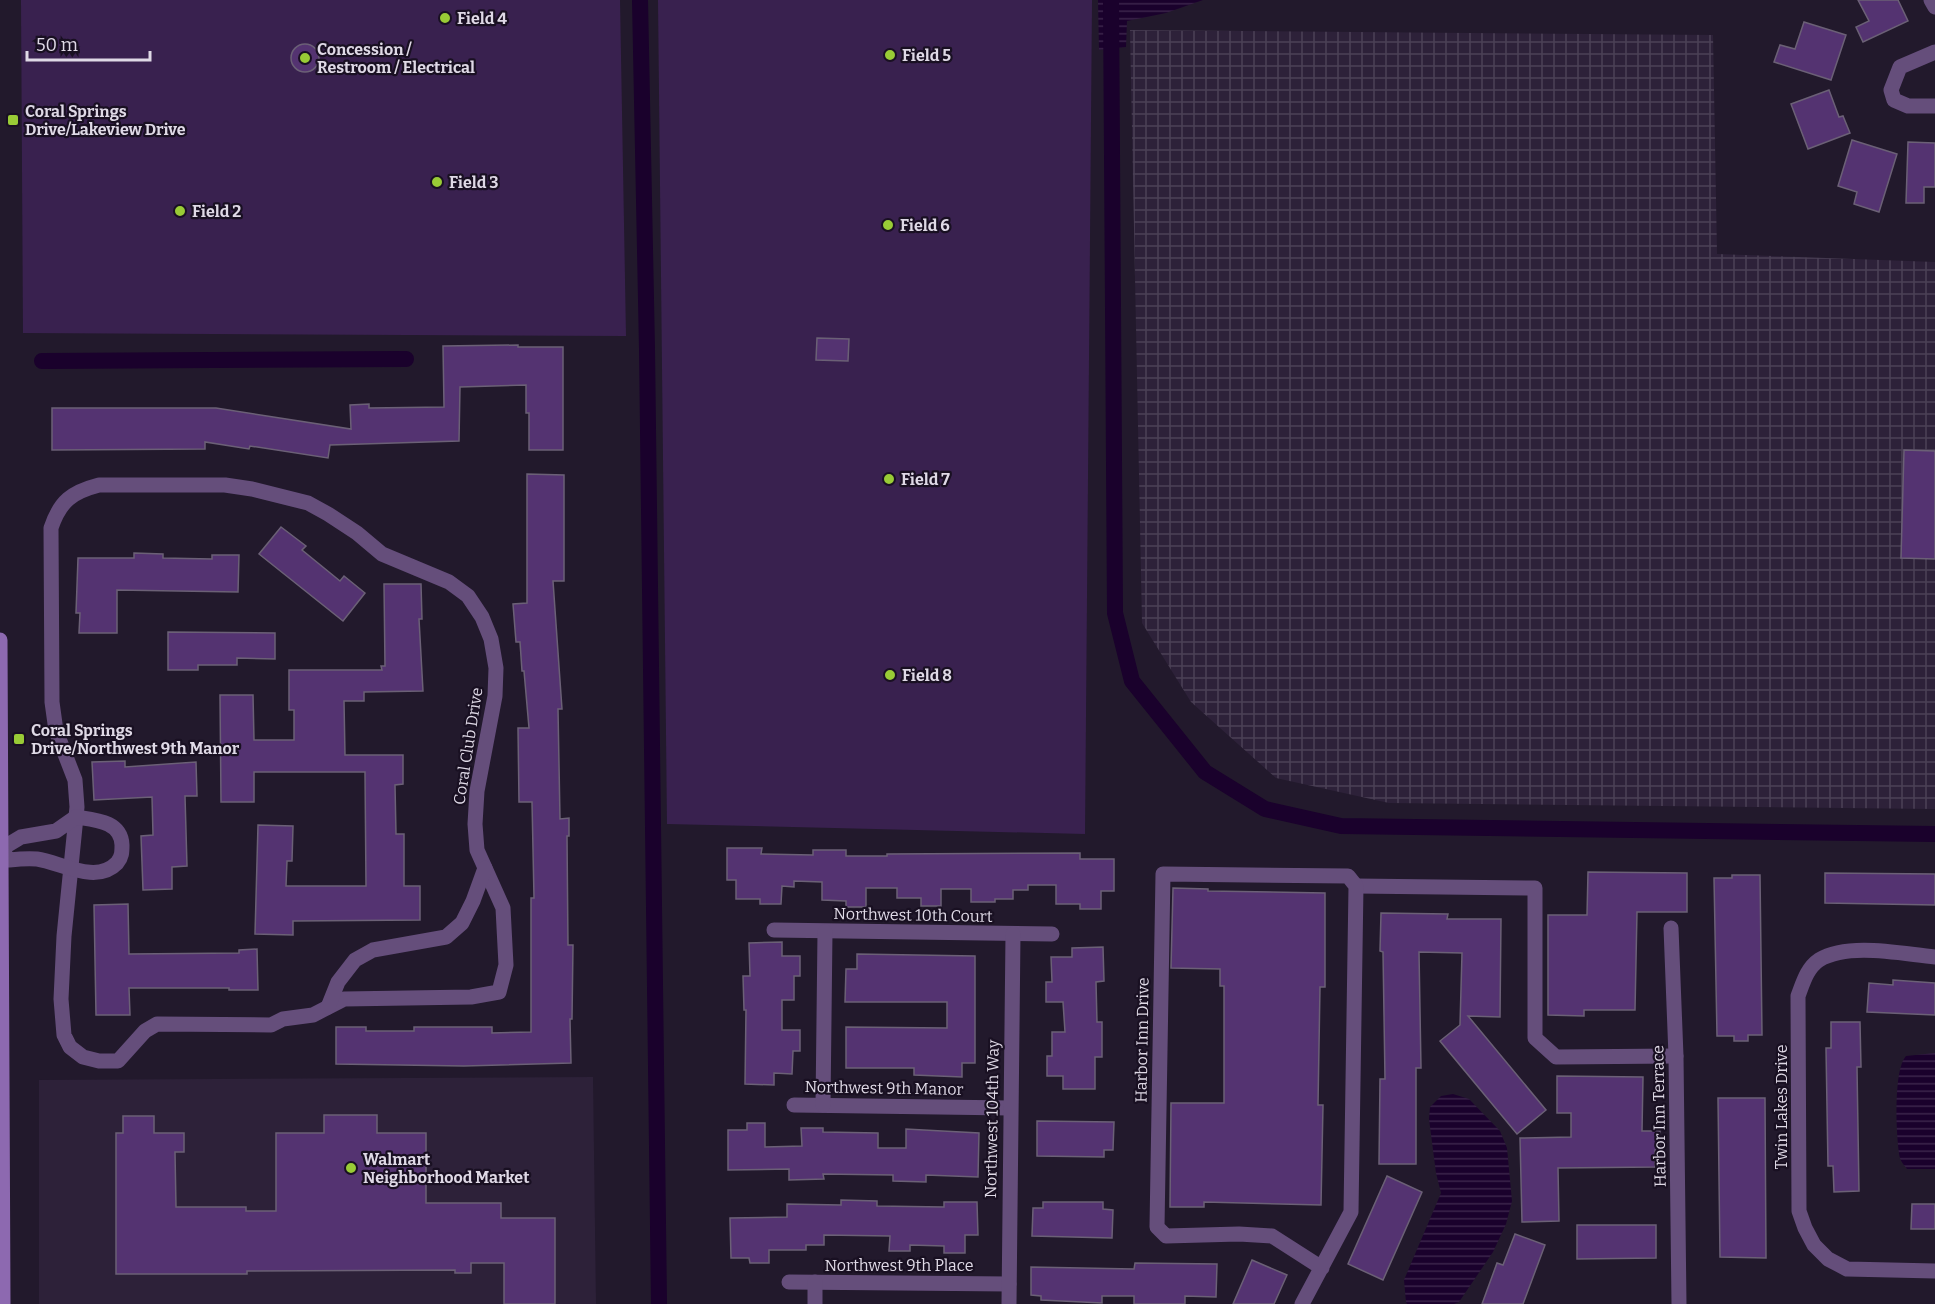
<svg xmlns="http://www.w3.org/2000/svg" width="1935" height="1304" viewBox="0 0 1935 1304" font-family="Bitter,serif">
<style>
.built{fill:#2d2139}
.industrial{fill:url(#industrial-grid)}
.green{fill:#39214f}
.water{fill:url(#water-rules)}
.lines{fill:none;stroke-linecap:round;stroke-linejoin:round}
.canal{stroke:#1a012c;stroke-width:16}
.building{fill:#543371;stroke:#6b6076;stroke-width:1.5}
.street{stroke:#654e7b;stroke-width:15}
.secondary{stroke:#8d69b0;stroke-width:15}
.poi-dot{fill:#99cb36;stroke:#191022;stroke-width:2}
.labels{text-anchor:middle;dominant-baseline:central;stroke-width:4.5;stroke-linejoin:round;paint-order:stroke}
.poi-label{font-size:16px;font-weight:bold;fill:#dfd9e6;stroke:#191022;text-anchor:start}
.street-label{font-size:16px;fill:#dfd9e6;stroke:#191022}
</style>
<defs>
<pattern id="industrial-grid" width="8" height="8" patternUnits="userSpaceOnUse" patternTransform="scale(1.5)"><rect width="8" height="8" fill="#2d2139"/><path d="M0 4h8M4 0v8" fill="none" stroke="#4b4156"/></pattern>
<pattern id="water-rules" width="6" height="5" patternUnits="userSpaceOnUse" patternTransform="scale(1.5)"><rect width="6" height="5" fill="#1a012c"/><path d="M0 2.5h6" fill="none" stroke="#3b254b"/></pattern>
</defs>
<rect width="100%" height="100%" fill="#22192c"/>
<polygon class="built" points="593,1077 596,1304 39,1304 39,1080"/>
<polygon class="industrial" points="1130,30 1713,35 1717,254 1935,262 1935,809 1389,803 1276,778 1191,702 1142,623"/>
<g class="green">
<polygon points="21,0 620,0 626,336 23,333"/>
<polygon points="658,0 1092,0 1085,834 667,824"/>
</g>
<g class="water">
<polygon points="1098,0 1203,0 1166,13 1127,21 1126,47 1099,50"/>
<path d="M1935,1053V1169H1907C1905,1166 1901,1162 1900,1158C1896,1138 1893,1070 1906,1056Z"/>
<polygon points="1453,1094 1469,1099 1500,1131 1507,1148 1512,1201 1506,1224 1493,1252 1459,1302 1454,1304 1407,1304 1406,1302 1404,1280 1441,1193 1436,1173 1429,1119 1430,1107 1441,1096"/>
</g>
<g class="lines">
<g class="canal">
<polyline points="640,0 647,349 659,1304"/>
<polyline points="1111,0 1115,613 1132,681 1205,772 1265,809 1341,826 1935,834"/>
<polyline points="42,361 406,359"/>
</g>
</g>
<g class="building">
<polygon points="1858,0 1898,0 1908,21 1863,42 1856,27 1869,21"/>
<polygon points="1804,22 1846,35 1831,80 1774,62 1780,45 1795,49"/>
<circle cx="305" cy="58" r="14"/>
<polygon points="1829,90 1839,117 1843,116 1850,133 1808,149 1791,104"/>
<polygon points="1852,140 1897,154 1879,212 1854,204 1857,192 1838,186"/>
<polygon points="1908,142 1935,143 1935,187 1924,187 1924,203 1906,203"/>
<polygon points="817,338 849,339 848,361 816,360"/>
<polygon points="518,345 518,347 563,347 563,450 529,450 529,413 526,413 526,385 460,387 459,441 330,445 328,458 250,446 249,449 205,442 205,449 52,450 52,408 216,408 351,429 350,405 369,404 369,408 444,407 443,346"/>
<polygon points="1904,450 1935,451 1935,559 1901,558"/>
<polygon points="527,474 564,475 564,581 553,581 562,709 558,709 560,819 569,818 569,836 567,836 568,945 573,945 572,1019 570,1019 571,1063 464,1066 336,1064 336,1027 366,1027 366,1031 414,1031 414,1027 492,1027 492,1033 531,1032 531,898 534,898 532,802 519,802 518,728 529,728 524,671 522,671 520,642 516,642 513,604 527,603"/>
<polygon points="281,527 306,546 302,550 340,581 344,576 365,593 343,621 259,554"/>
<polygon points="134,553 163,554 163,558 212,559 212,555 239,555 238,592 117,590 117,633 79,633 80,613 76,613 78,558 134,558"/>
<polygon points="384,584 421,584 422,619 419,619 423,691 364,692 364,701 344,701 345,755 403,755 403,784 395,785 396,834 404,834 404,886 420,886 420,920 293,921 293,935 255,934 258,825 293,826 292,861 287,861 286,886 366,886 365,772 254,772 254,802 221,802 220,695 253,695 254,740 294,740 294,710 289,710 289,670 382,670 381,666 385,666"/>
<polygon points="168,632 275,633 275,659 237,658 237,665 198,665 198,670 168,670"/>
<polygon points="125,761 125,767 196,762 197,796 185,796 187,866 172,867 172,889 143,890 141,836 153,835 152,797 94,800 92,762"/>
<polygon points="727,848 762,848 761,854 813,855 813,850 846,850 846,856 887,856 887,854 1080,853 1080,859 1114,859 1114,891 1101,891 1101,909 1080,909 1080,904 1056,904 1056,885 1028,885 1028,890 1013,890 1013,899 995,899 995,902 971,902 971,889 941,889 941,906 921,906 921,898 897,898 897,888 866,888 866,907 846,907 846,901 822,900 822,882 794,881 794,887 782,886 781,904 760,904 760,899 736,899 736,880 727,880"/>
<polygon points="1588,872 1687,873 1687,912 1637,912 1635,1010 1584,1010 1584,1016 1548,1015 1548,915 1587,915"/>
<polygon points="1825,873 1935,874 1935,905 1825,903"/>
<polygon points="1732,875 1760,875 1762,1035 1748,1035 1748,1041 1734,1041 1734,1036 1717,1036 1714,878 1732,878"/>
<polygon points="1173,888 1208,889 1208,891 1325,893 1325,987 1320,987 1318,1105 1323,1105 1321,1205 1204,1202 1204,1207 1170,1207 1171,1103 1224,1103 1224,986 1220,986 1220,969 1171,968"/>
<polygon points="128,904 129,954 239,953 239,950 257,949 258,990 229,990 229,988 129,988 130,1015 96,1015 94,905"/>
<polygon points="1381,913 1448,914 1447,919 1501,919 1500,1017 1468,1016 1546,1110 1517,1134 1440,1041 1460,1025 1462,953 1419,952 1421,1068 1416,1068 1416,1164 1379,1164 1380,1079 1385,1079 1383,952 1380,951"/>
<polygon points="782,942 782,956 800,956 800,976 794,976 794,1000 782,1000 782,1030 800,1030 800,1051 793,1051 792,1074 774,1073 774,1085 745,1084 746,1010 744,1010 743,976 750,976 749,943"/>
<polygon points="1103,947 1104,981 1096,982 1097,1022 1102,1022 1102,1057 1095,1057 1095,1089 1063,1089 1063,1076 1047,1076 1047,1056 1052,1056 1052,1032 1065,1032 1063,1002 1046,1002 1046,982 1052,982 1051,957 1072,957 1072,948"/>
<polygon points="857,954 975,956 975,1063 962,1063 962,1077 914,1075 914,1068 846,1068 846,1027 947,1028 947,1002 845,1002 846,969 857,969"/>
<polygon points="1893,980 1935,983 1935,1015 1867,1012 1869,983 1893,985"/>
<polygon points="1831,1022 1860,1022 1861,1067 1857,1067 1859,1191 1834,1192 1833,1166 1828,1166 1826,1048 1831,1048"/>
<polygon points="1557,1076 1643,1077 1642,1131 1660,1131 1660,1150 1655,1150 1655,1167 1558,1168 1559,1221 1522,1222 1520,1138 1571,1137 1571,1113 1557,1113"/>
<polygon points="1718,1098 1765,1098 1766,1258 1720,1257"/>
<polygon points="324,1115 377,1115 377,1133 426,1133 426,1203 501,1203 501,1218 555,1218 555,1304 504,1304 504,1263 471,1263 471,1273 455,1273 455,1270 247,1271 247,1274 116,1274 116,1133 123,1133 123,1116 154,1116 154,1133 184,1133 184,1152 175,1152 176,1207 246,1207 246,1211 276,1211 276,1133 324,1133"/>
<polygon points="1037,1121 1114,1122 1113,1150 1104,1150 1104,1157 1037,1156"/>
<polygon points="747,1123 765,1123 765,1147 802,1146 801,1128 823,1128 823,1132 878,1133 878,1148 906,1148 906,1129 979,1133 978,1177 926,1175 926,1182 893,1181 893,1175 823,1174 824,1179 789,1180 789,1169 728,1170 728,1130 747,1130"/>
<polygon points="1387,1176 1422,1192 1383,1280 1348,1264"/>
<polygon points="841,1200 877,1201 877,1206 944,1207 944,1202 977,1202 978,1235 965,1235 965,1253 944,1253 944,1246 910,1245 910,1251 889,1251 890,1236 824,1235 824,1245 806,1245 806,1250 769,1250 769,1263 750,1263 749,1258 731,1258 730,1218 787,1217 787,1204 841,1205"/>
<polygon points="1043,1202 1103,1202 1103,1209 1113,1210 1112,1238 1032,1236 1033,1208 1043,1208"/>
<polygon points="1912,1204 1935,1204 1935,1229 1911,1229"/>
<polygon points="1577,1225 1656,1225 1656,1258 1577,1259"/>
<polygon points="1515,1234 1545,1245 1523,1304 1482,1304 1497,1263 1503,1265"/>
<polygon points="1252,1260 1287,1275 1274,1304 1233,1304"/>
<polygon points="1135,1263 1217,1264 1216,1297 1185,1296 1185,1304 1134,1304 1134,1296 1102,1296 1102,1303 1041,1300 1041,1296 1031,1295 1031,1267 1134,1269"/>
</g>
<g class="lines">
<g class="street">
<polyline points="1931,0 1935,7"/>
<polyline points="1935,52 1900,67 1891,90 1894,100 1908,106 1935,106"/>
<path d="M99,485H225L252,489L308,503L328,514L357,533L382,554L449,582L468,596L482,617L491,639L496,668L495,696L477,791L475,824L477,850L503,908L506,965L499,992L471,997L344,999L313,1015L283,1019L271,1025L157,1024L145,1031L118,1061H99L83,1057L70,1047L64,1035L61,999L64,936L77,807L75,780L56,731L52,702L51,528C60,501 72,492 99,485Z"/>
<path d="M76,817C95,820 121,821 122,845C122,852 122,857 117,863C96,885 60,862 37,859C28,858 18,859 9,860L1,849L21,837L56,831Z"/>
<polyline points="1356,886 1535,888 1535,1038 1556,1057 1676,1056"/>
<polyline points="1671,928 1676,1056 1679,1304"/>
<polyline points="774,930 1052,934"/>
<path d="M1935,957C1902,954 1849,942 1819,960C1807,968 1803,983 1798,996L1799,1211L1805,1228L1814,1245L1828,1259L1847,1269L1935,1271"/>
<polyline points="328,1007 338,982 355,960 373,950 446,937 462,923 473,901 485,868"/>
<polyline points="794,1105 1010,1108"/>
<polyline points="823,1105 825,932"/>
<polyline points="789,1282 1009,1284"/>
<polyline points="815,1282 815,1304"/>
<polyline points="1009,1304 1013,934"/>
<polyline points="1302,1304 1351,1212 1356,886 1348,876 1163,874 1157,1227 1166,1236 1239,1234 1272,1236 1322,1268"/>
</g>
<polyline class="secondary" points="0,640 3,1304"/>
</g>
<g class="poi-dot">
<circle cx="445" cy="18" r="6"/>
<circle cx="890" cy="55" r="6"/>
<circle cx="305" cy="58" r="6"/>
<rect x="7" y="114" width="12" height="12" rx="3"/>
<circle cx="437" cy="182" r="6"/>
<circle cx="180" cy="211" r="6"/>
<circle cx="888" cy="225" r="6"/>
<circle cx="889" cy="479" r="6"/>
<circle cx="890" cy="675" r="6"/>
<rect x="13" y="733" width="12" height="12" rx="3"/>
<circle cx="351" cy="1168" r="6"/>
</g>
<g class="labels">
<g class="poi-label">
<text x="457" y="18">Field 4</text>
<text x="317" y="49">Concession /<tspan x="317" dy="18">Restroom / Electrical</tspan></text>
<text x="902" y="55">Field 5</text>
<text x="25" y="111">Coral Springs<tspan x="25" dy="18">Drive/Lakeview Drive</tspan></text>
<text x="449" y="182">Field 3</text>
<text x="192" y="211">Field 2</text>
<text x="900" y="225">Field 6</text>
<text x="901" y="479">Field 7</text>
<text x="902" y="675">Field 8</text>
<text x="31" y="730">Coral Springs<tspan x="31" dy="18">Drive/Northwest 9th Manor</tspan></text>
<text x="363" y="1159">Walmart<tspan x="363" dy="18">Neighborhood Market</tspan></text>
</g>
<g class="street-label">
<text transform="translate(468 746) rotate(-81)">Coral Club Drive</text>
<text transform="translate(913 915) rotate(1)">Northwest 10th Court</text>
<text transform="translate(1142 1040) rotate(-89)">Harbor Inn Drive</text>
<text transform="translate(884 1088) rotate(1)">Northwest 9th Manor</text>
<text transform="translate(1781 1107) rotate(-90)">Twin Lakes Drive</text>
<text transform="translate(1659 1116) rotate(-91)">Harbor Inn Terrace</text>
<text transform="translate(992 1119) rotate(-89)">Northwest 104th Way</text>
<text x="899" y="1265">Northwest 9th Place</text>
</g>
</g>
<path d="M27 51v9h123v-9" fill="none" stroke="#dfd9e6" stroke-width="3"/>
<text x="36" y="51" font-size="18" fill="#dfd9e6" stroke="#191022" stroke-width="4.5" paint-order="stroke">50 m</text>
</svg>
